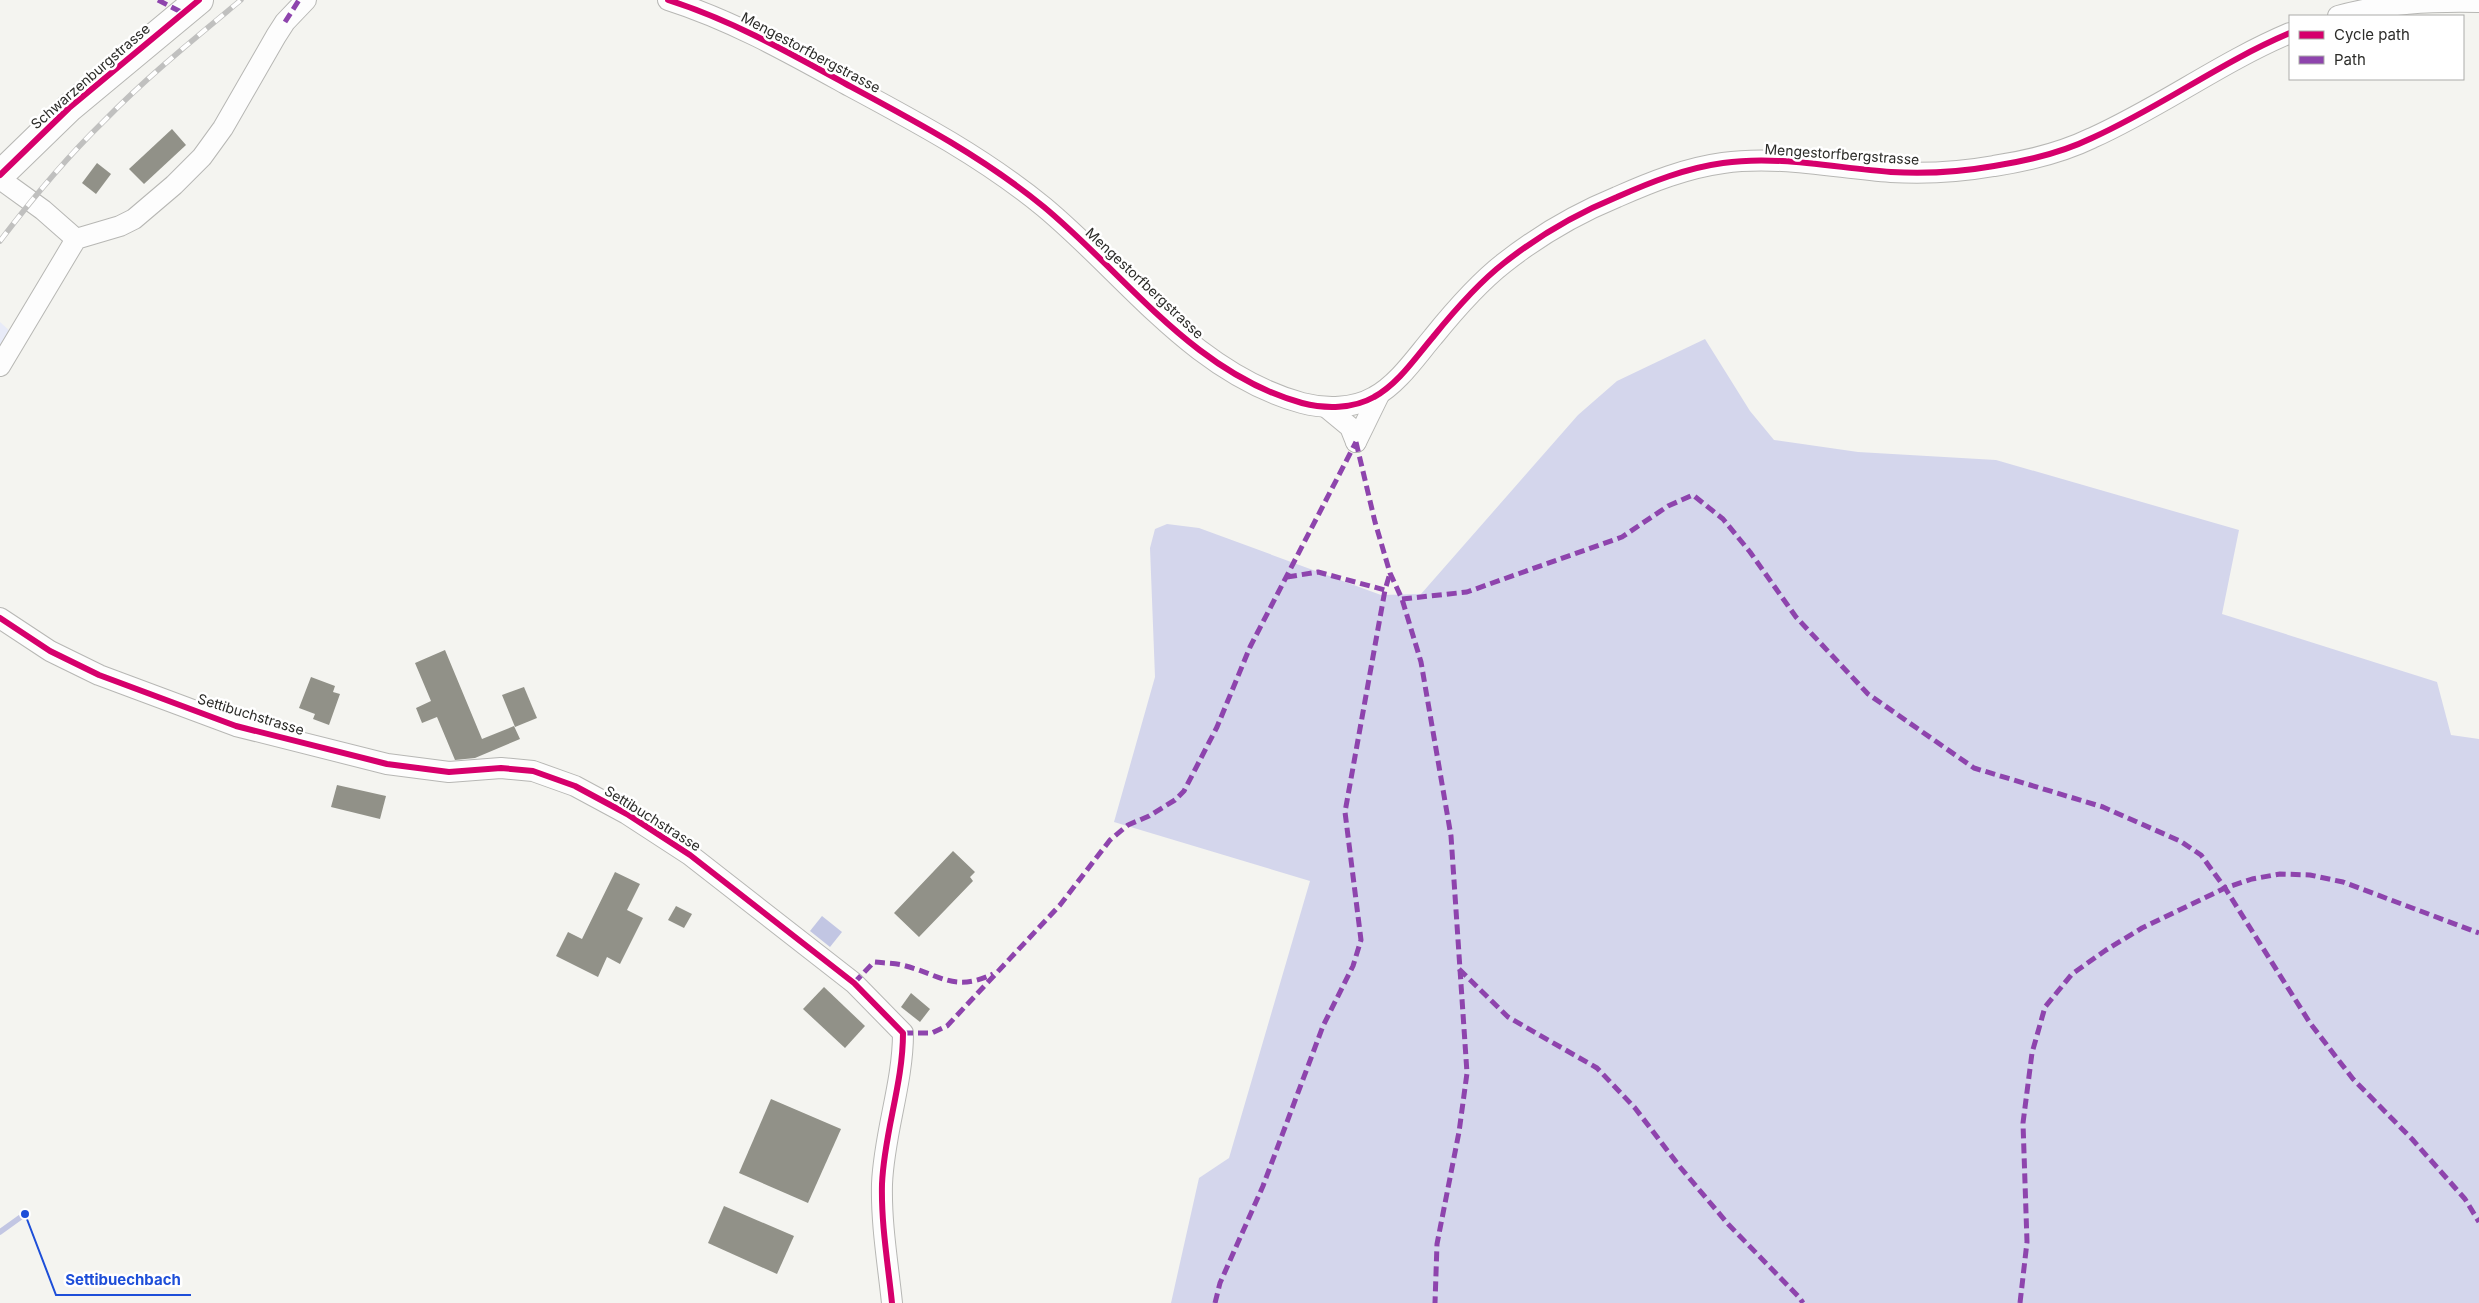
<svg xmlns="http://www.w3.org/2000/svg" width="2479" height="1303" viewBox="0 0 2479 1303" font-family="Inter,sans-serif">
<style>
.green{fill:#e8ebf8}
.forest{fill:#d4d6ec}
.water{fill:#c2c6e3}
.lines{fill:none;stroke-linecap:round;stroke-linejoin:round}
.stream{stroke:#c2c6e3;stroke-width:5.5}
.building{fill:#919188}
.minor-casing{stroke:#b7b7b4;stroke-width:22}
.secondary-casing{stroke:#b7b7b4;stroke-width:30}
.minor{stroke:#fdfdfd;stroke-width:20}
.secondary{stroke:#fdfdfd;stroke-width:28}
.rail-casing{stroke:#c0c0bf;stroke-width:5.5}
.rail{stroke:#fff;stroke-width:4;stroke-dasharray:11;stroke-linecap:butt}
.quiet{stroke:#8e44ad;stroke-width:5;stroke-dasharray:10 5;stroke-linecap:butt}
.cycleway-casing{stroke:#fff;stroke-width:9}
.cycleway{stroke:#d6006c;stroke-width:6}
.labels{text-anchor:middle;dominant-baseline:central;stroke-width:5;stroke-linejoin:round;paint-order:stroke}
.street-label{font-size:14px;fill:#2c2c29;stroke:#fff}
.leader{fill:none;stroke:#1d4ed8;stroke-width:2}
.callout-dot{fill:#1d4ed8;stroke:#fff;stroke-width:2}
.callout-label{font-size:15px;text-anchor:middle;font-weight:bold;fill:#1d4ed8;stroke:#fff;stroke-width:5;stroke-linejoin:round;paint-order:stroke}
</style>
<rect width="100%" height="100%" fill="#f4f4f0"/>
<polygon class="green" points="0,322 11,332 0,348"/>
<polygon class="forest" points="1705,339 1750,411 1774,440 1858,452 1996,460 2239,530 2222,614 2437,682 2451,735 2479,739 2479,1303 1171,1303 1199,1178 1229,1158 1310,881 1114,822 1155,677 1150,548 1155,529 1167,524 1199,528 1381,595 1421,594 1578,415 1617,381"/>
<polygon class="water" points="822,916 842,932 830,947 810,931"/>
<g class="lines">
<polyline class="stream" points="0,1232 25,1214"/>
</g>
<g class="building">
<polygon points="172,129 186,145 144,184 129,169"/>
<polygon points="97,163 111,174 96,194 82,183"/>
<polygon points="445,650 482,739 514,726 520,739 475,758 455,760 437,717 422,723 416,708 431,701 415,663"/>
<polygon points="311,677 335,686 333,692 340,694 329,725 313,719 315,714 299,708"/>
<polygon points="524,687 537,718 515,727 502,695"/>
<polygon points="337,785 386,796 380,819 331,807"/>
<polygon points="953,851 975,872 970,877 973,881 919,937 894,913"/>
<polygon points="615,872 640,884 627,910 643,918 620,964 607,957 598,977 556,956 568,932 582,939"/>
<polygon points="676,906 692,914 684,928 668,920"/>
<polygon points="824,987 865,1026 845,1048 803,1009"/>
<polygon points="911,993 930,1009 920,1022 901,1007"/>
<polygon points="771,1099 841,1129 808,1203 739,1173"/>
<polygon points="724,1206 794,1236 777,1274 708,1243"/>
</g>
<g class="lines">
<g class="minor-casing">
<g id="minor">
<path d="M668,0C731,20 788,52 846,84C915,121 983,157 1044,207C1127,276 1193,373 1302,403C1325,409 1353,409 1374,397C1398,384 1416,357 1433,337C1454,311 1477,284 1504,263C1537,237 1578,213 1617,197C1651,182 1686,168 1723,163C1778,155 1836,168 1891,172C1925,174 1960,172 1994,166C2027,161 2061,153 2092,138C2161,107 2221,62 2290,33"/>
<path d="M2338,16C2385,3 2431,1 2479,2"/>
<polyline points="0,179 43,210 76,239"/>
<polyline points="0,366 76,239 120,226 134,219 174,185 202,157 223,128 276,36 285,22 306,0"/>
<polyline points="1327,408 1350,427 1356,442"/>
<polyline points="1356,442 1379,395"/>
<path d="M0,618L50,651L99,675L236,726L387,764L449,772L501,768L533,771L575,786L627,814L690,855L854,983L903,1033C903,1084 884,1133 882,1184C881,1224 888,1264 892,1303"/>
</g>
</g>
<g class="secondary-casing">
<polyline id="secondary" points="0,175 69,108 199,0"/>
</g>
<use href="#minor" class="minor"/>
<use href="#secondary" class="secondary"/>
<g class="rail-casing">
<path id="rail" d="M0,241C32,199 66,158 104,121C147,77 194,39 241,0"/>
</g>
<use href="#rail" class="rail"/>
<g class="quiet">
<polyline points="158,0 183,13"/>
<polyline points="285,22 299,0"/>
<polyline points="1356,442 1375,522 1390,573 1402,599 1421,662 1451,836 1467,1073 1459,1132 1437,1244 1435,1303"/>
<polyline points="1287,577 1318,572 1385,590 1390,573"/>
<polyline points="1402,599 1467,592 1622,537 1668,506 1693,495 1723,519 1750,552 1796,617 1868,694 1974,768 2103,807 2180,841 2201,855 2225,888 2310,1023 2353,1079 2412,1139 2465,1199 2479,1222"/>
<polyline points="1459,969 1508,1017 1597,1068 1635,1108 1680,1167 1728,1224 1799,1297 1803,1303"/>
<path d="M854,983L874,962C883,963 893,963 902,965C939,974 954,993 993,974"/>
<polyline points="903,1033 932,1033 947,1026 1060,905 1110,840 1128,825 1149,816 1175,800 1184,791 1217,727 1250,647 1356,442"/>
<polyline points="1215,1303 1220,1283 1263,1186 1323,1026 1353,966 1361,940 1345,812 1385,590"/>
<polyline points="2020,1303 2027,1242 2023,1123 2032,1053 2045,1007 2072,974 2106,950 2142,928 2225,888 2252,879 2280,874 2310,875 2343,882 2479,933"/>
</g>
<g class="cycleway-casing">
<g id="cycleway">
<path d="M668,0C731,20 788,52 846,84C915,121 983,157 1044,207C1127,276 1193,373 1302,403C1325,409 1353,409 1374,397C1398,384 1416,357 1433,337C1454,311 1477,284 1504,263C1537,237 1578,213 1617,197C1651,182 1686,168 1723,163C1778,155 1836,168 1891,172C1925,174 1960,172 1994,166C2027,161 2061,153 2092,138C2161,107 2221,62 2290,33"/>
<polyline points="0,175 69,108 199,0"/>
<path d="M0,618L50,651L99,675L236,726L387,764L449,772L501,768L533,771L575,786L627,814L690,855L854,983L903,1033C903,1084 884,1133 882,1184C881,1224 888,1264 892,1303"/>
</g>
</g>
<use href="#cycleway" class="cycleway"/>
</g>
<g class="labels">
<g class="street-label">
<text transform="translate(811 52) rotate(28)">Mengestorfbergstrasse</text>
<text transform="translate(90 76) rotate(-41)">Schwarzenburgstrasse</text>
<text transform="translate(1842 154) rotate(4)">Mengestorfbergstrasse</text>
<text transform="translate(1145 283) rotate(43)">Mengestorfbergstrasse</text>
<text transform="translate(251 714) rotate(17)">Settibuchstrasse</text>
<text transform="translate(653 818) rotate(32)">Settibuchstrasse</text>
</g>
</g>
<path class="leader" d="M25 1214L56 1295H191"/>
<circle class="callout-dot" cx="25" cy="1214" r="5"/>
<g class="callout-label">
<text x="123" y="1285">Settibuechbach</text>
</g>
<rect x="2289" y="15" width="175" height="65" fill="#ffffff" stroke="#ababa9"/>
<rect x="2299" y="31" width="25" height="8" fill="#d6006c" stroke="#ababa9"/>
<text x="2334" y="40" font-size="15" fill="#2c2c29">Cycle path</text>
<rect x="2299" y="56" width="25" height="8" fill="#8e44ad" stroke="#ababa9"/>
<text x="2334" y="65" font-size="15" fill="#2c2c29">Path</text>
</svg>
